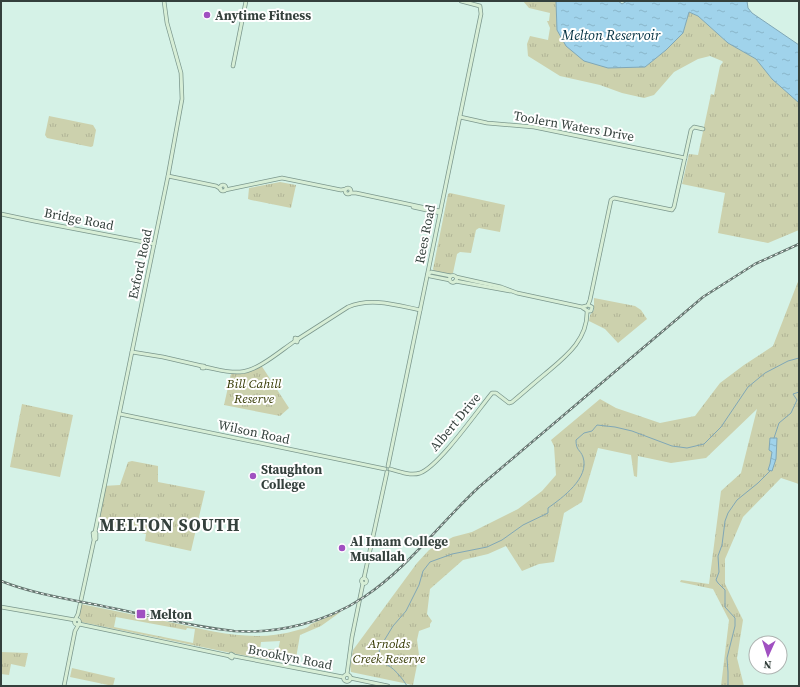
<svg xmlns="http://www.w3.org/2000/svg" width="800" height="687" viewBox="0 0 800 687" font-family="'Source Serif 4',serif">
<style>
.park{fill:url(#park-tufts);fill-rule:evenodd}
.water{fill:url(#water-ripples);stroke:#80a7b6}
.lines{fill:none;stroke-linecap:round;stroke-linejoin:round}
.stream{stroke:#80a7b6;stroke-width:1}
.secondary-casing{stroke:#7b978d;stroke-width:4.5}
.secondary{stroke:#d7eed6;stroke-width:3}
.rail-casing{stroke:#677872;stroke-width:2.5}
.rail{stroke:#fff;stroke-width:1;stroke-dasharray:3;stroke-linecap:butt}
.poi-dot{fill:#a050c1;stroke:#fff;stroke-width:1.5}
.labels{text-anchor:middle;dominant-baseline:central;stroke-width:4;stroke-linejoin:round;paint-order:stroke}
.poi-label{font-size:13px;font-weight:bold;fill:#34403c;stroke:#fff;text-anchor:start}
.street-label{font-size:13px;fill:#34403c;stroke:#fff}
.park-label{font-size:13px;font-style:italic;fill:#343800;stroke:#fff}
.water-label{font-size:14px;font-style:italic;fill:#012f40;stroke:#fff}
.district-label{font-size:17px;font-weight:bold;letter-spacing:1px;fill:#34403c;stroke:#fff}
</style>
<defs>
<pattern id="park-tufts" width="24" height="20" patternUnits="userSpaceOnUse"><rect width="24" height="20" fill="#ccd1ad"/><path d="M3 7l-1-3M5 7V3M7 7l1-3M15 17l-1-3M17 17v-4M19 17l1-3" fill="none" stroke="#b0b496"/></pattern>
<pattern id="water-ripples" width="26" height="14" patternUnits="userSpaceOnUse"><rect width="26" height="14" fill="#a0d3eb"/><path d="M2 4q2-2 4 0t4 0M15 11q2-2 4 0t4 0" fill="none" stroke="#8ab6ca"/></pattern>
</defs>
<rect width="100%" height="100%" fill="#d5f2e7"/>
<g class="park">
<polygon points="523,1 556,1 557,30 608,68 645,67 666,50 683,33 689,12 698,16 728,43 756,59 772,79 799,103 799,230 768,243 718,233 725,193 682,184 689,154 698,155 711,94 714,95 720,66 723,62 722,61 710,56 698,59 674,72 654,95 644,98 622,93 600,85 560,76 528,56 527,44 530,36 548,40 550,28 547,21 549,21 550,13 529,8"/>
<polygon points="49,116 93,125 96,130 93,146 91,147 47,138 45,135"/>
<polygon points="280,182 296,185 291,208 251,200 248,199 249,188"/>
<polygon points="450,193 505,205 500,232 479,228 476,230 471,253 460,252 457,254 453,273 451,274 434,271 433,269 448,194"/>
<polygon points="799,279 799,484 781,478 743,517 725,559 725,584 743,620 737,658 744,686 721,686 729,620 713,589 680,582 681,580 709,584 721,491 741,473 757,409 706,458 671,463 638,456 637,477 634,476 631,455 598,448 582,502 564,513 554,562 539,564 522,571 506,546 488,554 463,560 430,589 427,614 432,621 430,624 430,627 419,631 417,640 419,655 413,685 351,672 350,666 353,650 417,563 429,550 453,537 472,532 518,509 542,491 556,475 554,446 551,440 600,399 616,408 660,423 695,416 720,383 744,365 773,346"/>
<polygon points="594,298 635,306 641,310 647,319 618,343 605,329 589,321 590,315 594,310"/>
<polygon points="261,365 289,408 280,416 224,405 231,374 247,372"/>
<polygon points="22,404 73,415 60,477 10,467"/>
<polygon points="132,461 158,466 158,482 205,491 191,551 145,541 146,534 96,523 103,486 120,485 128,462"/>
<path d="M81,604C112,610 143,617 174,623C215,632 256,643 298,630C303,629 308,628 311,624L342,611L321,626L300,635L295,664L236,654L234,653H231L81,622L79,615ZM116,617L186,630L187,628L195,629L193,643L114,627ZM280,641L278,650L271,649L260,650L261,642Z"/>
<polygon points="1,652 28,653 25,667 11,664 9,675 1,674"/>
<polygon points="72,668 115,678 113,686 70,677"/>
</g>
<g class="water">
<polygon points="556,1 618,1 622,4 627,1 747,1 748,8 752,13 799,45 799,103 772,79 756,59 728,43 698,16 689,12 683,33 666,50 645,67 608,68 584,61 566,46 557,30"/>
<polygon points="770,438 777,438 776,459 772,471 768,470 770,464 772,452 769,450"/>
</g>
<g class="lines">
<g class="stream">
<polyline points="774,438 779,423 791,413 797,400 793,394 799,392"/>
<path d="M407,686C403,679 392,665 384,664L380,657L379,649L393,626L406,611L419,585L423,571L430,562L452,554L487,547L502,540L523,525L548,513V508C562,498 590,478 583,457C580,449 576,451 576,440L584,433L592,431L597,425L615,427L632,431L672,446L687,448L704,444L721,427L748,387L765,373L788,361L799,358"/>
<polyline points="728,686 728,672 727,658 735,626 735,618 725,607 725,590 718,583 716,580 719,572 718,556 722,545 725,521 728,513 737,500 758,483 770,471"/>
</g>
<g class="secondary-casing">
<g id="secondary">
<polyline points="233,66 246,1"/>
<polyline points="460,117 487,123 534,127 685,158"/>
<polyline points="168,176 216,186 221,189"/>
<circle cx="223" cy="188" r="3"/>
<circle cx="348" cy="191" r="3"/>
<polyline points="225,190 282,178 341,190 346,189"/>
<polyline points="350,193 356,193 440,211"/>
<polyline points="413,207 440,213"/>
<polyline points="1,214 34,221 154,244"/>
<polyline points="428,274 431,272 451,276"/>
<polyline points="428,274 430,276 450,280"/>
<circle cx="453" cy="279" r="3.5"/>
<polyline points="456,277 501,287 517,293 582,307 586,306"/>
<polyline points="455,281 510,291"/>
<polyline points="588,305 590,300 611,200 614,198 672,210 674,207 691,130 694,127 703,129"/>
<polyline points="583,308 588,311 591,311 592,307 588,305"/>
<polygon points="295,338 298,339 297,342 295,341"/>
<path d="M298,339L348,307C371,297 396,305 420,310"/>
<polyline points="132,352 163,357 202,366"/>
<rect x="202" y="366" width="2" height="2"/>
<path d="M205,367C216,369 228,373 240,372C258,371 280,351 295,341"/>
<polyline points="120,414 385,469"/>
<polyline points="388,466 481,14 480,6 461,1"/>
<path d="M390,469C400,472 411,476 420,473C439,466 478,410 492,393H496L509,403L512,402C523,393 534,383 545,374C565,357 588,340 587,311"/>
<polyline points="95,532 168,176 182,99 181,73 167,23 164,1"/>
<polyline points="364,578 387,472"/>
<circle cx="364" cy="581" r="2.5"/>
<polyline points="1,607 75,620"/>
<circle cx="77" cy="622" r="2.5"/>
<polyline points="75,620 78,614 94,540 96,539 96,533 95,532 93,533 94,540"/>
<polyline points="79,624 230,656"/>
<polygon points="231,654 233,655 232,658 230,657"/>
<polyline points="234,656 343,677"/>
<polyline points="347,674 352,637 363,583"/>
<circle cx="347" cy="678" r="3.5"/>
<polyline points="350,678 388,686"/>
<polyline points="64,686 75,631 79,624"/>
</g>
</g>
<use href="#secondary" class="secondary"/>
<g class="rail-casing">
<path id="rail" d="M1,581C36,595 75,600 112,608C152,616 193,627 234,631C278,634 327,622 364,597C408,568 440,523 479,487L703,297L755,264L799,244"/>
</g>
<use href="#rail" class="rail"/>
</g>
<g class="poi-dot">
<circle cx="207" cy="15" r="4"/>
<circle cx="253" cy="476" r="4"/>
<circle cx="342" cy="548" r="4"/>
<rect x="136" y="609" width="10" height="10" rx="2"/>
</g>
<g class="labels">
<g class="poi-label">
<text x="215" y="15">Anytime Fitness</text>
<text x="261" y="469">Staughton<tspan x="261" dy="15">College</tspan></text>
<text x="350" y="541">Al Imam College<tspan x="350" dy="15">Musallah</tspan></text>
<text x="150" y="614">Melton</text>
</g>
<g class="street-label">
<text transform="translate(574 126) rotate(10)">Toolern Waters Drive</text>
<text transform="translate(79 219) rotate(11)">Bridge Road</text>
<text transform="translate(425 234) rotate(-79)">Rees Road</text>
<text transform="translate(140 264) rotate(-78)">Exford Road</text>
<text transform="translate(455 422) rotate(-50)">Albert Drive</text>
<text transform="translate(254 432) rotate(12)">Wilson Road</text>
<text transform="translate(290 657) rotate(11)">Brooklyn Road</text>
</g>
<g class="park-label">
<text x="254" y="383">Bill Cahill<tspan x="254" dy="15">Reserve</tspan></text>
<text x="389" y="643">Arnolds<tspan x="389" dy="15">Creek Reserve</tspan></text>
</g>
<g class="water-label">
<text x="611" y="35">Melton Reservoir</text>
</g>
<g class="district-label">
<text x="170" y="525">MELTON SOUTH</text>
</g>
</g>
<rect width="800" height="687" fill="none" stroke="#34403c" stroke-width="4"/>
<g transform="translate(768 655) rotate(183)"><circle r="19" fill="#ffffff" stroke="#aeb3b1"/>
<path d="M0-3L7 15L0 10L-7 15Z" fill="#a050c1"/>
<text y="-6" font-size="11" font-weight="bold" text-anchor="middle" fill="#34403c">N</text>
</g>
</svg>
